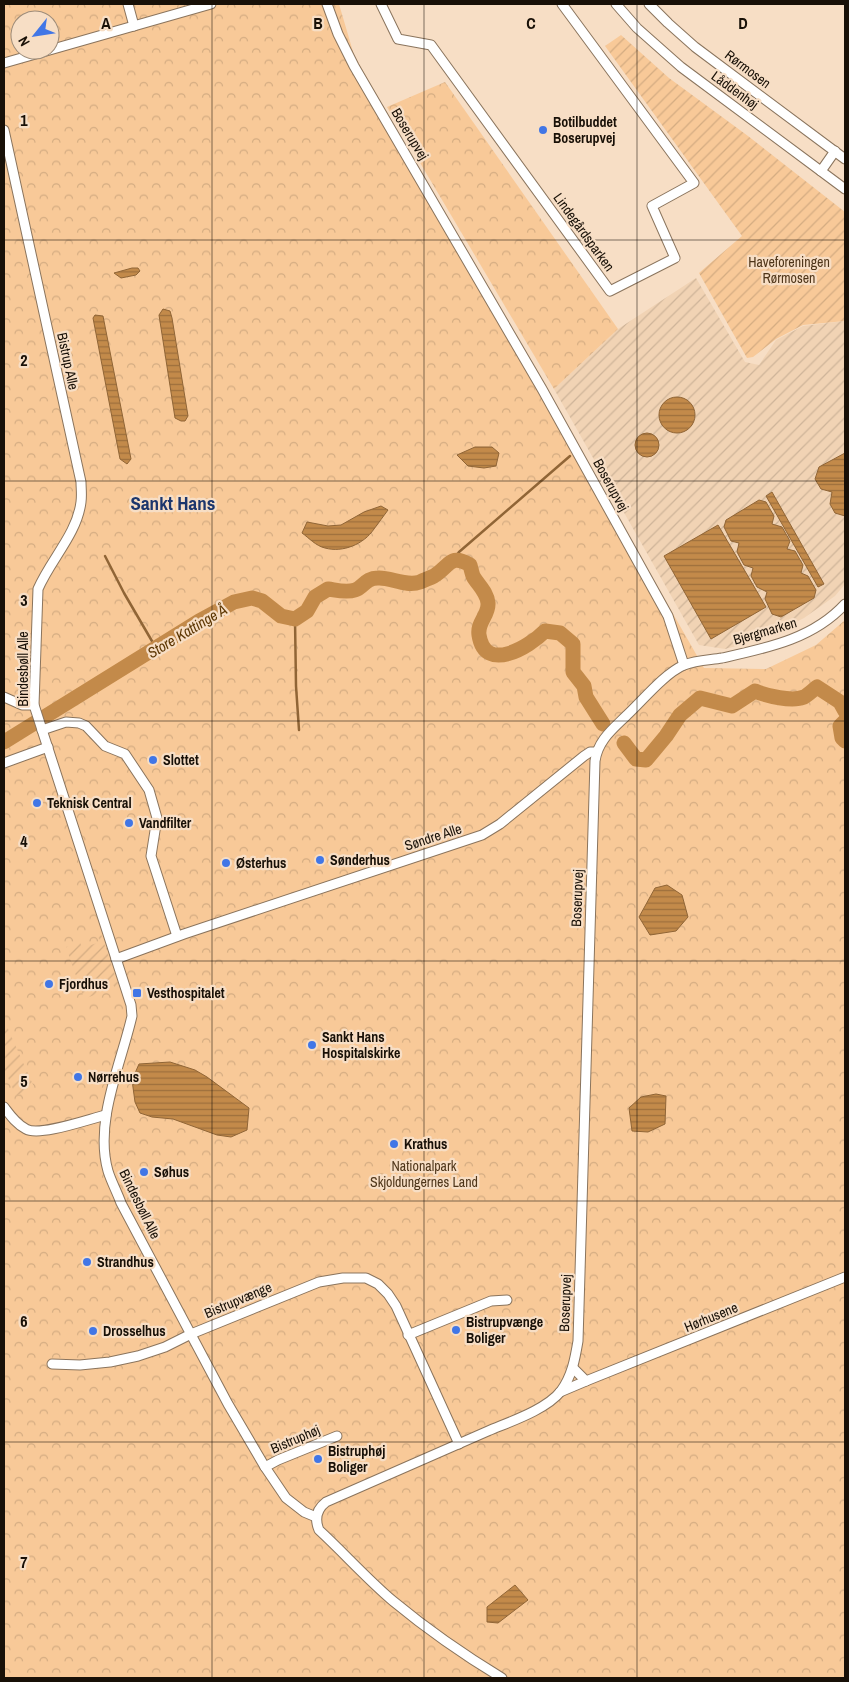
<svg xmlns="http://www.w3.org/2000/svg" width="849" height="1682" viewBox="0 0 849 1682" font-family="'Archivo Narrow',sans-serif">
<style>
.industrial{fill:url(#industrial-furrows)}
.park{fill:url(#park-crowns);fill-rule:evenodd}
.garden{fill:url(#garden-furrows)}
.water{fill:url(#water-rules);stroke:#906536}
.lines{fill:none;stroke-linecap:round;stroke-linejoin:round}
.stream{stroke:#906536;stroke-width:2.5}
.river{stroke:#c38a4a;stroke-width:15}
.minor-casing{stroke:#8a745d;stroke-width:11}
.minor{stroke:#fff;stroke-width:9}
.grid{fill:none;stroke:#181007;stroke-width:1;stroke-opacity:0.55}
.poi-dot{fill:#4176e6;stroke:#f7dec5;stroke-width:2}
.labels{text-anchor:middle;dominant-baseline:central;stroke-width:4.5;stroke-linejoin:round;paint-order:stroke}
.street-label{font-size:14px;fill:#181007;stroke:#f7dec5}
.poi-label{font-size:14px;font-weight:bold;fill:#181007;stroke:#f7dec5;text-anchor:start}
.park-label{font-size:14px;fill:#4e3519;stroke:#f7dec5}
.water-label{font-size:15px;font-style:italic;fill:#5b3500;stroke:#f7dec5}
.district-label{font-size:19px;font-weight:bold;fill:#1c366c;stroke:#f7dec5}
.grid-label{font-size:16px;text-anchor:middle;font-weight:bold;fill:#181007;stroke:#f7dec5;stroke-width:4.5;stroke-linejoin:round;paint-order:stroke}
</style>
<defs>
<pattern id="industrial-furrows" width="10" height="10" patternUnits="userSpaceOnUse" patternTransform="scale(1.25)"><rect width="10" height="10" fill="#f1d3b4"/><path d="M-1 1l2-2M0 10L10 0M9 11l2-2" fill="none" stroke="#ceb499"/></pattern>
<pattern id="park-crowns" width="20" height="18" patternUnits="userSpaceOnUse" patternTransform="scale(1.25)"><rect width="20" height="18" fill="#f8c998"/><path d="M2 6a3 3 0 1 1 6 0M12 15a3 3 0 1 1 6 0" fill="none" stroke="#d4ac82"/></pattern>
<pattern id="garden-furrows" width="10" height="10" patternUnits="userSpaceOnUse" patternTransform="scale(1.25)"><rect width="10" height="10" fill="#f8c998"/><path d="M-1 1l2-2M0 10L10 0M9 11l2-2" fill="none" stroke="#d4ac82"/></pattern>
<pattern id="water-rules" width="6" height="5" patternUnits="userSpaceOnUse" patternTransform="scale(1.25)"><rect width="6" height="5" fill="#c38a4a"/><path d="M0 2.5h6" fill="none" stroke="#9d6f3c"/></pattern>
</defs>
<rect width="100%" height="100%" fill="#f7dec5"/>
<polygon class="industrial" points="696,278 745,362 759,365 776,340 803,326 845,321 845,584 835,596 804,618 763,639 725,649 699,645 554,389 618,329"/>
<g class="park">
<path d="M4,4H339L354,55L704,668L766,669L816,645L845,620V1678H4ZM20,20H50V50H20Z"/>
<polygon points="445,82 618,329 554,389 387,107"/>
</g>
<g class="garden">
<polygon points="621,35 669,78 748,136 845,212 845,321 803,325 776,339 753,357 747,358 699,273 742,236 605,46"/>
<polygon points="101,934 119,987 115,988 112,983 96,989 97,994 84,999 66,947 80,942 82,948 100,942 98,936"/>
<polygon points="4,1020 34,1087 16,1096 4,1068"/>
</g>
<g class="water">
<polygon points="132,268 138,268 140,271 136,275 121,278 114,273"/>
<polygon points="163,309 170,311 172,318 188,416 185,421 181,421 175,418 159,315"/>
<polygon points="95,315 103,316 131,459 127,464 120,459 93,318"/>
<circle cx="677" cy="415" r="18"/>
<circle cx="647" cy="445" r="12"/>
<polygon points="475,447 492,447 499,453 496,466 484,468 468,466 457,455"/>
<polygon points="845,453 845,516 835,513 830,504 832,492 821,489 815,479 819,467"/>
<polygon points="772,492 824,584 818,587 766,496"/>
<polygon points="759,500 766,502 774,516 772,524 782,527 790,541 787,549 795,551 803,565 801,573 808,576 816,590 814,598 781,617 772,614 765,599 767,592 757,587 751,576 753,568 744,565 737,552 739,543 731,541 724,527 726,520"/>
<path d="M381,506L388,510C383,516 379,523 374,529C364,544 343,553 325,548C316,546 309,538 302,533L307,522L328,526L341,525L364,512Z"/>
<polygon points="718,525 766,607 711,639 664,556"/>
<polygon points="667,885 682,895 688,917 676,931 650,935 639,917 655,888"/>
<polygon points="170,1062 195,1070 207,1077 249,1108 247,1130 231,1137 217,1135 173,1119 152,1117 140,1113 135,1102 132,1080 139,1064"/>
<polygon points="656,1094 666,1096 665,1124 648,1132 632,1131 629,1108 641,1097"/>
<polygon points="515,1585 528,1600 498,1623 487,1622 487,1607"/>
</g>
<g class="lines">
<g class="stream">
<polyline points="105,556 124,593 156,648"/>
<polyline points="453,560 459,552 570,456"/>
<polyline points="295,619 296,686 299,730"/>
</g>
<g class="river">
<polyline points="845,721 840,726 842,738 845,741"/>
<path d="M4,742L199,621L234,602L252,598L262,601L281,616L295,619L307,611L315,597L328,589C336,590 346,593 355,590C364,587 365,578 378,578C390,577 406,587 420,582C424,580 430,578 434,576C450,566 450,553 470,565C471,569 472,573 473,576C478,585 487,592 488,603C489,615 477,622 479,635C485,674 529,647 545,631L560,633L573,644V672L584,686L586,697L603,724"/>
<path d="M624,743L636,759L646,760L666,736L680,715L700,698L732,706L755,691C767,696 792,702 804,697C808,695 813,690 817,687L840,702L845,711"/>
</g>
<g class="minor-casing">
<g id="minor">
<polyline points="128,4 134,26"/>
<polyline points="327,4 338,34 354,66 542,389 668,616 684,665"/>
<polyline points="381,4 398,39 431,45 610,291 675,258 652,206 694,183 562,4"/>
<polyline points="616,4 637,28 681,67 845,189"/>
<polyline points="649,4 668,23 695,47 845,159"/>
<polyline points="4,63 211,4"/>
<path d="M4,130L81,482C81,488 82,495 81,502C77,534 51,559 38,589L34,705L131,1005L132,1016C121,1064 94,1122 108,1171C111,1181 117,1192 121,1203L228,1404L265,1467L286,1498L304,1512L316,1517"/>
<polyline points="821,171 835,151"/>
<polyline points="4,697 22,705 34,705"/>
<polyline points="42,730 66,722 79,723 86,726 105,746 125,754 149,790 157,818 151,856 177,936"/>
<polyline points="4,763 48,747"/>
<polyline points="116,959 184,934 482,835 500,824 584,756 590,752 596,752"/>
<path d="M4,1107C10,1115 16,1124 26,1129C39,1137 89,1119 106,1115"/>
<polyline points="408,1335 491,1301 507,1300"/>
<polyline points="52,1364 80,1365 110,1362 138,1356 165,1347 191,1334 319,1282 343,1278 366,1278 378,1284 388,1294 396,1306 459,1444"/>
<polyline points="573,1368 586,1381 845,1277"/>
<polyline points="560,1392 586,1381"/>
<polyline points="265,1467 278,1460 337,1436"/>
<path d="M502,1678C464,1655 428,1630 393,1601C367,1579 344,1553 319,1530C314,1518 317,1509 326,1502C380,1478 434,1455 488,1431C509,1422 546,1410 561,1391C572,1376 575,1359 578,1341L595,761C598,740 613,729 627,715C644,699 664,674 684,665C696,660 710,660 722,658C767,648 813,639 845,604"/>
</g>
</g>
<use href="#minor" class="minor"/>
</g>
<path class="grid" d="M212,4V1678M424,4V1678M637,4V1678M4,240H845M4,481H845M4,721H845M4,961H845M4,1201H845M4,1442H845"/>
<g class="poi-dot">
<circle cx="543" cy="130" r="5"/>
<circle cx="153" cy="760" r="5"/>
<circle cx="37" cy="803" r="5"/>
<circle cx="129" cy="823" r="5"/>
<circle cx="320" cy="860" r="5"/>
<circle cx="226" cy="863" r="5"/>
<circle cx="49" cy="984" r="5"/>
<rect x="132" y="988" width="10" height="10" rx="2.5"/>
<circle cx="312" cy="1045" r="5"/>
<circle cx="78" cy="1077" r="5"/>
<circle cx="394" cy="1144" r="5"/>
<circle cx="144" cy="1172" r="5"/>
<circle cx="87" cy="1262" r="5"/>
<circle cx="456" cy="1330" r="5"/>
<circle cx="93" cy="1331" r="5"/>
<circle cx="318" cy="1459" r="5"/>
</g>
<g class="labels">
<g class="street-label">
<text transform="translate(748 69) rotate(37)">Rørmosen</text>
<text transform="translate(735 90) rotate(36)">Låddenhøj</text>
<text transform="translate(410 134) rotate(59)">Boserupvej</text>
<text transform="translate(584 232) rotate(54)">Lindegårdsparken</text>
<text transform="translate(68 361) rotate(78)">Bistrup Alle</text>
<text transform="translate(611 485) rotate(61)">Boserupvej</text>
<text transform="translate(765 631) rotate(-16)">Bjergmarken</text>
<text transform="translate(23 669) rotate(-90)">Bindesbøll Alle</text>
<text transform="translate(433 837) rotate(-18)">Søndre Alle</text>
<text transform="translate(577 898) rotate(-88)">Boserupvej</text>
<text transform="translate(140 1204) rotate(64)">Bindesbøll Alle</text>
<text transform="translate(238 1300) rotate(-23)">Bistrupvænge</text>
<text transform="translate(565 1303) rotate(-88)">Boserupvej</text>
<text transform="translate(711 1317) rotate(-22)">Hørhusene</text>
<text transform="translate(295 1439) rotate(-23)">Bistruphøj</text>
</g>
<g class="poi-label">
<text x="553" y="122">Botilbuddet<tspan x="553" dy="16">Boserupvej</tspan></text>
<text x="163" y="760">Slottet</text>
<text x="47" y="803">Teknisk Central</text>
<text x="139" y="823">Vandfilter</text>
<text x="330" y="860">Sønderhus</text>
<text x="236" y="863">Østerhus</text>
<text x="59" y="984">Fjordhus</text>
<text x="147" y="993">Vesthospitalet</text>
<text x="322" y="1037">Sankt Hans<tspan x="322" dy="16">Hospitalskirke</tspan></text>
<text x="88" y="1077">Nørrehus</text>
<text x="404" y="1144">Krathus</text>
<text x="154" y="1172">Søhus</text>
<text x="97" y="1262">Strandhus</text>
<text x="466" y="1322">Bistrupvænge<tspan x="466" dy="16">Boliger</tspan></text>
<text x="103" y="1331">Drosselhus</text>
<text x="328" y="1451">Bistruphøj<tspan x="328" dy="16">Boliger</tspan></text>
</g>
<g class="park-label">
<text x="789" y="262">Haveforeningen<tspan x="789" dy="16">Rørmosen</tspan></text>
<text x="424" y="1166">Nationalpark<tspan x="424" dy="16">Skjoldungernes Land</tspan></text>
</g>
<g class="water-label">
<text transform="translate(187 631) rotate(-31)">Store Kattinge Å</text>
</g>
<g class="district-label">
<text x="173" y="503">Sankt Hans</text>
</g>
</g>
<g class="grid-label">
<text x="106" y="29">A</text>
<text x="318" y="29">B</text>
<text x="531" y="29">C</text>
<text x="743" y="29">D</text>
<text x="24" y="126">1</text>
<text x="24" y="366">2</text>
<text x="24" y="606">3</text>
<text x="24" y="847">4</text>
<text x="24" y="1087">5</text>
<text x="24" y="1327">6</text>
<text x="24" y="1568">7</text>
</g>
<rect width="849" height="1682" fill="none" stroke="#181007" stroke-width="10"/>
<g transform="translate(35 35) rotate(240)"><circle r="24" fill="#f7dec5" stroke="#9e8c79"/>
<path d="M0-4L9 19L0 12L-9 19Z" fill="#4176e6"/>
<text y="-8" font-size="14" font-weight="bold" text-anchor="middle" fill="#181007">N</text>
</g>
</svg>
